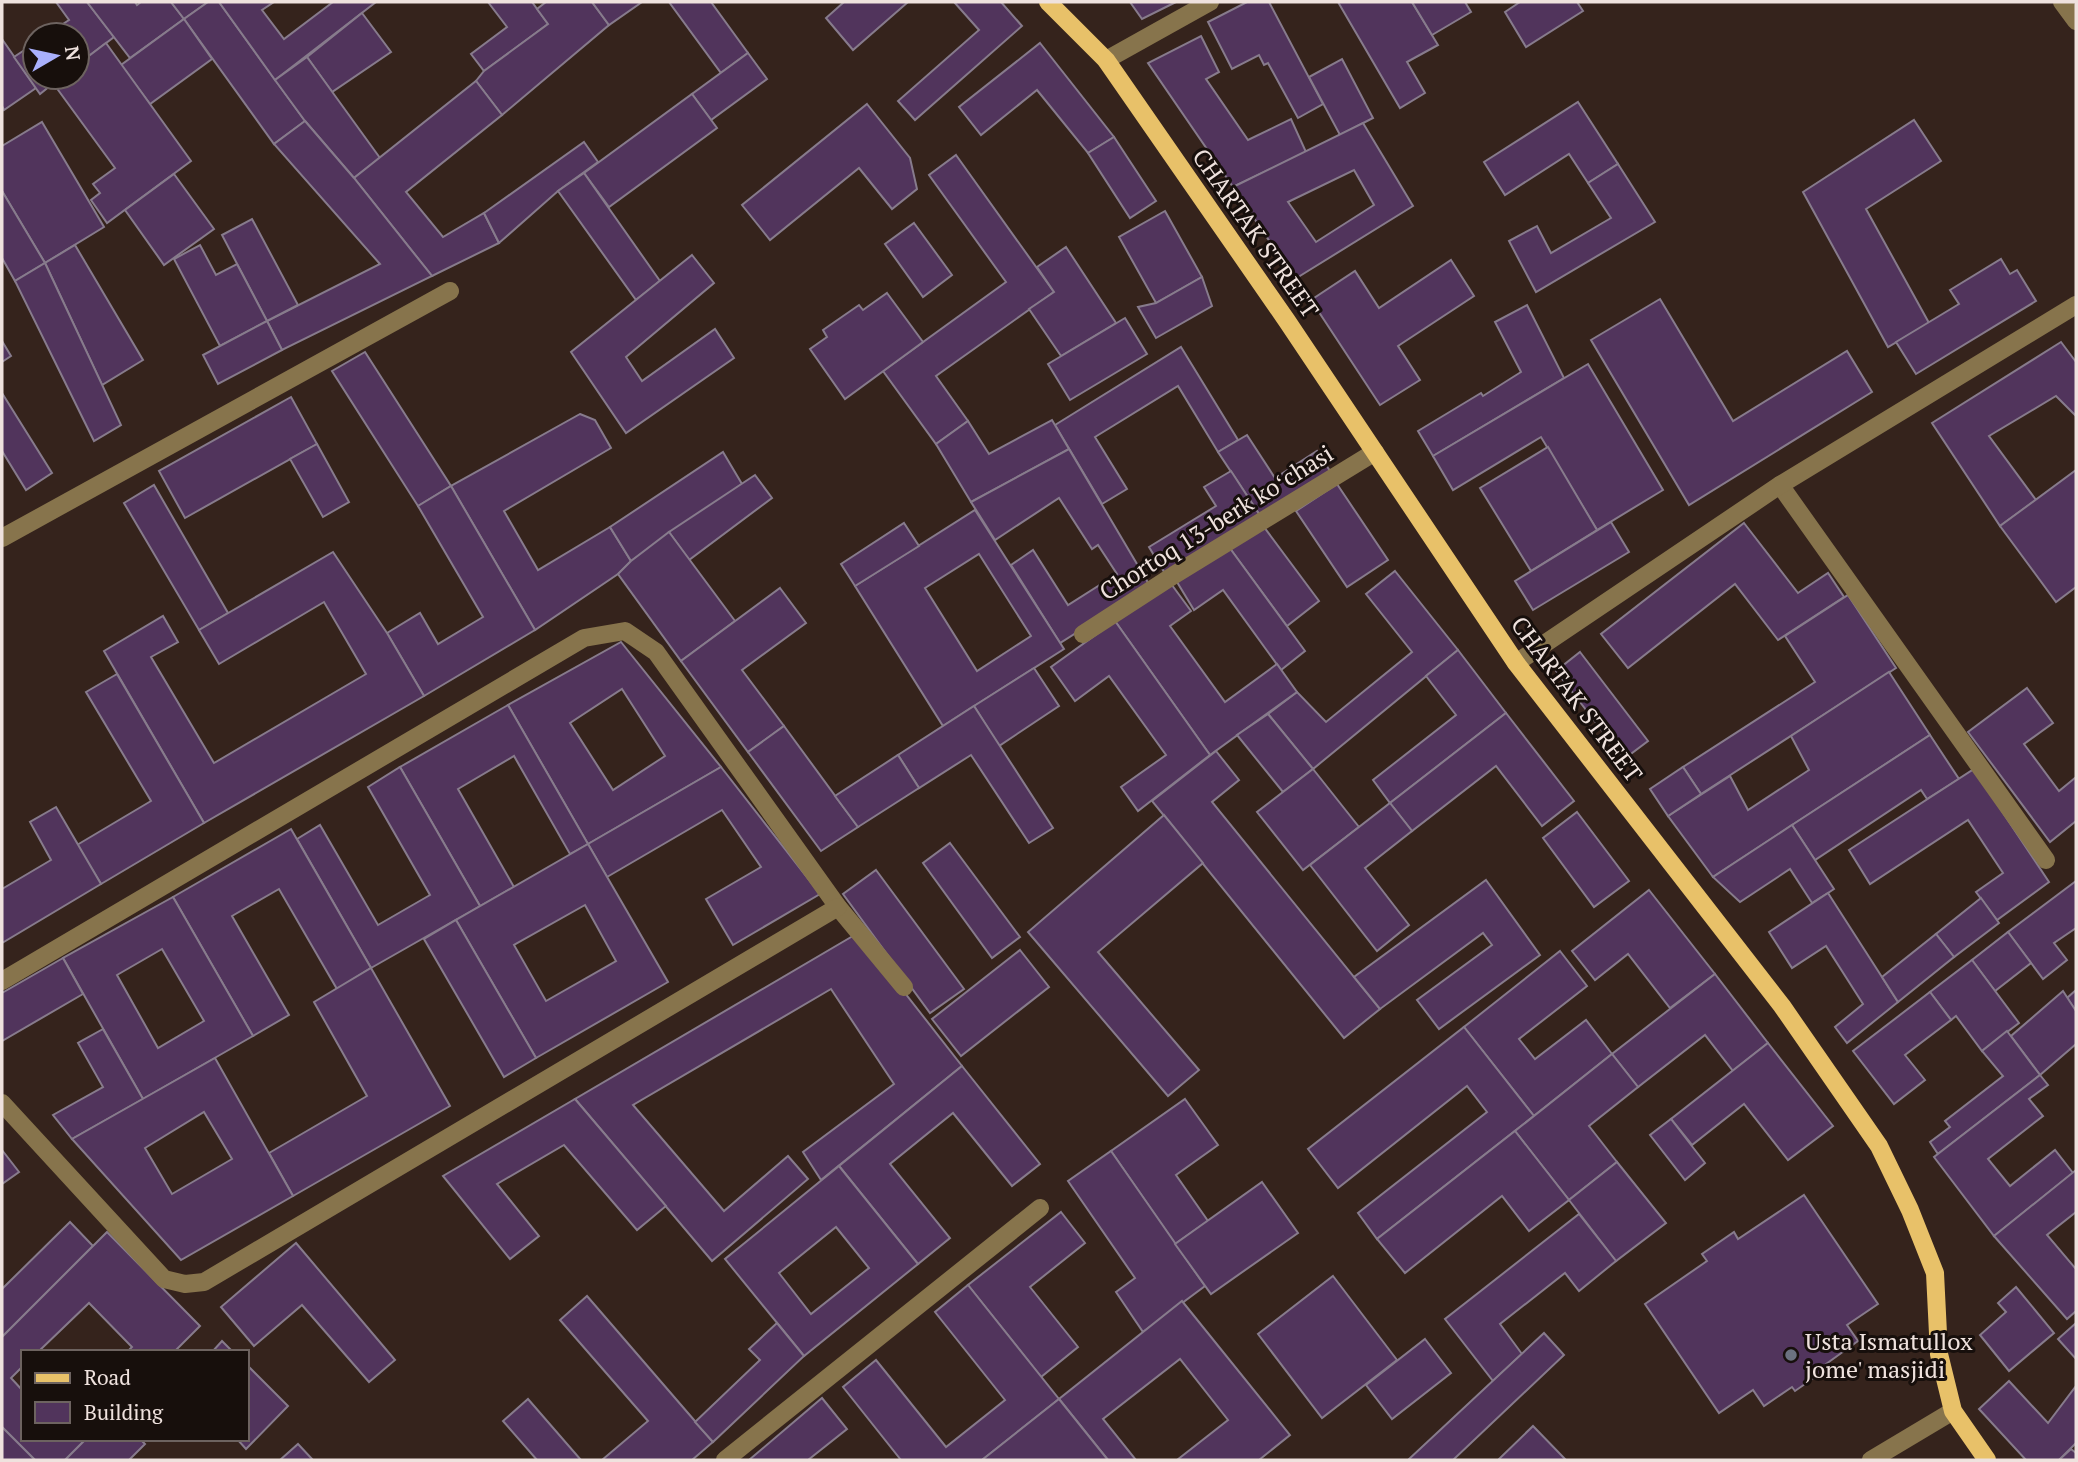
<svg xmlns="http://www.w3.org/2000/svg" width="2078" height="1462" viewBox="0 0 2078 1462" font-family="'PT Serif',serif">
<style>
.building{fill:#51345c;stroke:#877b8c;stroke-width:2;fill-rule:evenodd}
.lines{fill:none;stroke-linecap:round;stroke-linejoin:round}
.minor{stroke:#87744c;stroke-width:18}
.major{stroke:#e8c169;stroke-width:18}
.worship-dot{fill:#6b7280;stroke:#170f0c;stroke-width:2.5}
.labels{text-anchor:middle;dominant-baseline:central;stroke-width:6;stroke-linejoin:round;paint-order:stroke}
.street-label{font-size:24px;fill:#efe2de;stroke:#170f0c}
.poi-label{font-size:24px;fill:#efe2de;stroke:#170f0c;text-anchor:start}
</style>
<rect width="100%" height="100%" fill="#35231c"/>
<g class="building">
<polygon points="56,2 87,2 114,37 77,65 77,35 46,35 69,20"/>
<polygon points="87,2 135,2 137,5 141,2 171,2 184,19 130,58"/>
<polygon points="171,2 208,2 184,19"/>
<polygon points="208,2 219,2 305,121 274,144 184,19"/>
<polygon points="219,2 274,2 262,10 284,39 333,2 376,2 275,80"/>
<polygon points="488,2 532,2 548,24 484,71 471,54 507,27"/>
<polygon points="546,2 592,2 609,25 502,115 476,81 484,71 548,24 537,9"/>
<polygon points="592,2 642,2 609,25"/>
<polygon points="669,2 711,2 748,53 721,73"/>
<polygon points="844,2 908,2 853,50 826,18"/>
<polygon points="954,2 1001,2 1022,26 915,120 898,101 979,30"/>
<polygon points="1130,2 1176,2 1142,19"/>
<polygon points="1247,2 1269,2 1323,104 1298,118 1268,63 1264,65 1259,55 1232,69 1208,22"/>
<polygon points="1338,2 1412,2 1438,45 1407,62 1425,93 1400,108"/>
<polygon points="1412,2 1465,2 1471,12 1432,35"/>
<polygon points="1520,2 1577,2 1583,11 1526,47 1505,12"/>
<polygon points="362,13 391,52 332,92 307,57"/>
<polygon points="184,19 212,59 150,104 121,65"/>
<polygon points="1201,36 1219,72 1206,79 1248,140 1291,119 1306,152 1233,187 1148,63"/>
<polygon points="2,39 36,88 4,110 2,106"/>
<polygon points="35,43 35,77 61,77 40,94 14,57"/>
<polygon points="106,43 191,161 107,223 91,200 100,193 93,184 115,168 53,83 61,77 77,77 77,65"/>
<polygon points="1040,43 1114,137 1088,153 1037,90 981,135 959,107"/>
<polygon points="748,53 767,79 711,120 692,94"/>
<polygon points="307,57 380,158 354,178 305,121 275,80"/>
<polygon points="1342,59 1373,118 1340,135 1309,77"/>
<polygon points="476,81 502,115 406,192 443,237 484,213 499,243 432,276 354,178"/>
<polygon points="692,94 717,128 609,207 584,173"/>
<polygon points="1578,102 1618,164 1588,183 1569,154 1505,195 1484,162"/>
<polygon points="867,104 910,158 917,189 892,209 859,168 770,240 742,205"/>
<polygon points="1914,120 1941,161 1866,209 1929,323 1888,347 1803,192"/>
<polygon points="305,121 354,178 432,276 282,350 267,321 380,264 274,144"/>
<polygon points="42,122 104,227 45,263 2,191 2,146"/>
<path d="M1363,123L1413,206L1295,279L1233,187ZM1354,170L1374,205L1316,242L1288,202Z"/>
<polygon points="1114,137 1156,201 1130,218 1088,153"/>
<polygon points="584,142 598,162 558,191 499,243 484,213"/>
<polygon points="956,155 1054,292 936,376 968,421 936,444 883,371 1006,282 929,175"/>
<polygon points="1618,164 1655,222 1536,292 1509,241 1537,226 1551,253 1611,218 1588,183"/>
<polygon points="584,173 660,281 636,300 558,191"/>
<polygon points="174,174 214,229 164,265 125,210"/>
<polygon points="2,191 45,263 15,281 2,258"/>
<polygon points="1165,211 1202,277 1156,303 1119,237"/>
<polygon points="252,219 298,305 267,321 222,235"/>
<polygon points="914,223 952,275 923,297 885,244"/>
<polygon points="75,245 143,360 102,385 45,263"/>
<polygon points="200,245 216,275 237,264 267,321 220,346 174,259"/>
<polygon points="1066,247 1116,323 1061,356 1029,309 1054,292 1037,267"/>
<polygon points="692,255 714,283 626,357 642,381 715,329 734,358 626,433 571,352"/>
<polygon points="2001,259 2010,274 2017,270 2036,301 1916,374 1896,342 1959,304 1950,290"/>
<polygon points="1451,260 1474,296 1398,346 1420,380 1380,405 1311,300 1355,271 1379,308"/>
<polygon points="45,263 121,425 94,441 15,281"/>
<polygon points="1202,277 1212,306 1156,338 1138,307 1156,303"/>
<polygon points="887,293 923,342 845,399 810,349 827,337 823,330 859,305 863,310"/>
<polygon points="1660,299 1733,421 1847,351 1872,392 1689,505 1591,340"/>
<polygon points="1527,305 1564,378 1433,456 1418,431 1481,393 1483,396 1521,372 1495,322"/>
<polygon points="1125,318 1147,354 1070,400 1048,364"/>
<polygon points="267,321 282,350 218,384 203,355"/>
<polygon points="2,341 11,356 2,362"/>
<polygon points="2061,342 2076,362 2076,416 2056,396 1989,436 2036,500 2000,526 1932,423"/>
<polygon points="1181,347 1238,440 1218,452 1178,386 1095,437 1127,489 1102,504 1055,425"/>
<polygon points="365,352 451,486 418,506 332,371"/>
<polygon points="1588,364 1663,490 1597,530 1541,437 1453,490 1433,456"/>
<polygon points="2,393 52,473 26,490 2,451"/>
<polygon points="291,397 317,444 185,518 159,471"/>
<polygon points="580,414 595,420 611,448 504,511 538,570 610,527 631,561 618,574 535,630 451,486"/>
<polygon points="1052,420 1069,449 971,502 936,444 968,421 989,454"/>
<polygon points="1247,435 1275,478 1317,451 1330,471 1261,517 1218,452"/>
<polygon points="317,444 349,502 323,517 290,459"/>
<polygon points="1548,447 1597,530 1531,571 1480,488"/>
<polygon points="1069,449 1150,586 1060,643 1011,565 1033,550 1068,605 1117,574 1098,545 1092,549 1059,498 995,540 971,502"/>
<polygon points="723,452 742,484 631,561 610,527"/>
<polygon points="2076,470 2076,587 2056,602 2000,526"/>
<polygon points="1231,471 1261,517 1166,575 1149,547 1216,506 1204,487"/>
<polygon points="755,475 772,498 689,560 669,532"/>
<polygon points="1337,484 1388,560 1347,587 1296,511"/>
<polygon points="154,485 228,613 199,630 124,503"/>
<polygon points="451,486 535,630 424,696 387,633 420,613 438,644 483,617 418,506"/>
<path d="M975,510L1064,649L943,726L855,586ZM979,554L1031,636L977,671L925,588Z"/>
<polygon points="1611,522 1629,552 1533,610 1515,581"/>
<polygon points="904,523 919,546 855,586 841,564"/>
<polygon points="1261,523 1319,601 1287,626 1229,547"/>
<polygon points="1744,523 1798,593 1828,573 1844,597 1778,640 1735,584 1628,668 1601,634"/>
<polygon points="669,532 735,621 681,661 618,574 631,561"/>
<polygon points="1229,547 1305,651 1281,670 1223,590 1194,610 1177,582"/>
<polygon points="333,552 387,633 424,696 204,823 104,651 163,616 178,642 151,657 214,763 366,674 324,602 219,664 199,630"/>
<polygon points="1395,571 1458,650 1313,769 1268,714 1297,692 1326,722 1412,652 1366,594"/>
<polygon points="1169,581 1191,611 1170,626 1225,702 1277,664 1297,692 1210,755 1115,621"/>
<polygon points="780,588 806,623 742,670 784,726 748,752 681,661"/>
<polygon points="1848,595 1896,668 1701,794 1683,767 1815,682 1785,636"/>
<polygon points="1115,621 1210,755 1138,811 1121,787 1166,755 1109,676 1075,701 1051,667"/>
<path d="M621,642L721,767L588,844L508,705ZM622,689L665,756L613,790L570,723Z"/>
<polygon points="1458,650 1506,713 1390,803 1373,780 1456,715 1426,676"/>
<polygon points="1580,652 1648,741 1624,759 1556,671"/>
<polygon points="1034,668 1059,706 999,746 974,706"/>
<polygon points="1889,672 1930,735 1713,877 1668,816 1730,776 1748,810 1809,770 1791,736"/>
<polygon points="117,674 204,823 101,884 77,845 151,801 86,692"/>
<polygon points="2027,688 2053,723 2024,744 2059,791 2076,777 2076,821 2050,842 1968,732"/>
<polygon points="508,705 588,844 570,854 514,756 458,789 514,887 480,906 400,767"/>
<polygon points="974,706 1053,828 1029,843 971,755 919,788 898,755"/>
<polygon points="1506,713 1574,801 1542,826 1496,766 1412,831 1390,803"/>
<polygon points="1268,714 1313,769 1283,792 1237,735"/>
<polygon points="784,726 858,827 821,851 748,752"/>
<polygon points="1930,735 1959,779 1927,799 1921,790 1815,860 1792,825"/>
<polygon points="1216,751 1239,780 1212,802 1380,1009 1344,1038 1152,801"/>
<polygon points="898,755 919,788 858,827 835,796"/>
<polygon points="400,767 480,906 371,968 297,839 320,825 378,925 430,895 368,787"/>
<polygon points="721,767 820,894 733,945 706,899 761,867 722,810 607,877 588,844"/>
<polygon points="1683,767 1701,794 1668,816 1650,789"/>
<polygon points="1313,769 1359,827 1303,870 1257,812"/>
<polygon points="1974,769 2049,882 1997,920 1976,892 2003,873 1968,820 1870,884 1849,850"/>
<polygon points="1390,803 1412,831 1365,868 1409,925 1377,951 1310,865"/>
<polygon points="56,807 101,884 2,943 2,889 51,860 30,822"/>
<polygon points="1577,812 1629,881 1594,907 1543,838"/>
<polygon points="1164,815 1203,863 1098,952 1199,1070 1168,1096 1028,932"/>
<polygon points="1792,825 1834,889 1828,893 1812,903 1790,869 1740,902 1713,877"/>
<polygon points="291,829 371,968 337,989 279,889 232,916 289,1015 253,1036 173,897"/>
<polygon points="950,843 1020,937 992,958 923,863"/>
<path d="M588,844L668,982L536,1058L456,920ZM585,905L616,961L546,1001L514,945Z"/>
<polygon points="876,870 964,989 930,1013 843,894"/>
<polygon points="1486,880 1540,955 1439,1029 1417,1000 1492,945 1483,933 1380,1009 1354,977"/>
<polygon points="2076,881 2076,928 2054,943 2067,960 2043,979 2008,932"/>
<polygon points="1649,890 1715,974 1670,1008 1628,954 1595,980 1572,951"/>
<polygon points="1828,893 1898,1002 1847,1043 1835,1027 1863,1004 1826,946 1792,968 1769,932"/>
<path d="M173,897L253,1036L143,1099L63,958ZM162,949L204,1021L158,1048L117,975Z"/>
<polygon points="1981,898 1999,923 1954,957 1936,934"/>
<polygon points="456,920 536,1058 504,1077 424,939"/>
<polygon points="2008,932 2031,963 1995,991 1972,960"/>
<polygon points="858,933 962,1066 821,1180 803,1152 894,1084 831,989 633,1105 724,1211 788,1156 808,1179 712,1261 575,1099"/>
<polygon points="1936,934 1954,957 1898,1002 1882,977"/>
<polygon points="1020,950 1049,987 961,1056 932,1019"/>
<polygon points="1560,951 1587,986 1519,1039 1535,1059 1586,1020 1612,1054 1534,1116 1464,1027"/>
<polygon points="63,958 83,994 2,1041 2,993"/>
<polygon points="1972,960 2019,1023 1982,1051 1956,1016 1951,1020 1930,992"/>
<polygon points="371,968 450,1106 293,1196 269,1153 367,1096 314,1002"/>
<polygon points="1715,974 1768,1043 1733,1071 1705,1035 1638,1087 1612,1054"/>
<polygon points="2076,990 2076,1011 2067,998"/>
<polygon points="2063,991 2076,1011 2076,1044 2040,1075 2011,1036"/>
<polygon points="1930,992 1951,1020 1905,1055 1925,1080 1894,1104 1853,1051"/>
<polygon points="1464,1027 1534,1116 1377,1239 1358,1213 1487,1112 1467,1086 1338,1188 1308,1149"/>
<polygon points="103,1029 143,1099 72,1139 53,1115 103,1087 78,1043"/>
<polygon points="2007,1031 2040,1075 1938,1154 1930,1142 1950,1127 1945,1121 2003,1076 1982,1051"/>
<polygon points="1768,1043 1833,1126 1788,1160 1744,1104 1692,1145 1671,1119"/>
<polygon points="1612,1054 1638,1087 1589,1126 1617,1162 1569,1200 1515,1131"/>
<path d="M215,1058L293,1196L181,1260L72,1139ZM204,1112L232,1159L172,1194L145,1148Z"/>
<polygon points="962,1066 1040,1164 1012,1186 953,1113 890,1164 950,1238 918,1264 839,1166"/>
<polygon points="2040,1075 2048,1085 2029,1099 2043,1116 1988,1159 2010,1186 2055,1150 2073,1173 1994,1236 1934,1157"/>
<polygon points="575,1099 666,1206 637,1230 564,1145 497,1184 539,1236 510,1259 443,1176"/>
<polygon points="1185,1099 1218,1145 1176,1175 1208,1221 1175,1244 1111,1151"/>
<polygon points="1671,1119 1705,1163 1685,1180 1650,1135"/>
<polygon points="1515,1131 1569,1200 1529,1231 1502,1196 1405,1273 1377,1239"/>
<polygon points="2,1150 19,1172 2,1184"/>
<polygon points="1111,1151 1205,1286 1143,1332 1116,1292 1135,1278 1068,1181"/>
<polygon points="1617,1162 1666,1223 1616,1261 1569,1200"/>
<path d="M839,1166L918,1264L804,1356L725,1259ZM836,1227L869,1268L811,1314L779,1273Z"/>
<polygon points="2076,1170 2076,1212 2047,1235 2076,1269 2076,1311 2067,1319 1994,1236"/>
<polygon points="1262,1182 1298,1233 1211,1294 1175,1244"/>
<polygon points="1804,1195 1878,1304 1847,1325 1858,1341 1826,1364 1828,1368 1795,1391 1792,1387 1764,1406 1753,1390 1719,1413 1645,1304 1707,1261 1702,1254 1734,1232 1738,1239"/>
<polygon points="1061,1212 1085,1243 1030,1287 1078,1347 1041,1377 968,1285"/>
<polygon points="1579,1214 1616,1261 1579,1291 1565,1273 1500,1324 1522,1354 1493,1381 1445,1319"/>
<polygon points="70,1222 93,1246 2,1337 2,1289"/>
<polygon points="107,1232 200,1326 174,1352 127,1352 132,1347 89,1303 38,1352 23,1352 23,1366 11,1378 23,1391 23,1439 86,1439 65,1460 35,1460 2,1427 2,1337"/>
<polygon points="296,1243 395,1360 369,1382 302,1305 254,1346 221,1307"/>
<polygon points="1333,1276 1397,1360 1322,1418 1258,1334"/>
<polygon points="968,1285 1059,1399 982,1460 901,1460 843,1387 876,1360 946,1447 1005,1400 935,1312"/>
<polygon points="2016,1287 2054,1333 2009,1371 1980,1335 2006,1312 1998,1303"/>
<polygon points="587,1296 713,1442 692,1460 602,1460 648,1421 560,1320"/>
<polygon points="1182,1301 1290,1435 1259,1460 1177,1460 1228,1420 1180,1359 1103,1419 1136,1460 1108,1460 1059,1399"/>
<polygon points="777,1323 804,1356 713,1442 695,1422 760,1360 749,1349"/>
<polygon points="2076,1323 2076,1359 2058,1339"/>
<polygon points="1544,1333 1564,1355 1453,1460 1408,1460"/>
<polygon points="1425,1339 1451,1373 1392,1419 1366,1385"/>
<polygon points="222,1341 233,1352 212,1352"/>
<polygon points="247,1365 288,1406 246,1449 237,1439 247,1439"/>
<polygon points="2009,1381 2048,1423 2076,1386 2076,1443 2059,1460 2026,1460 1979,1409"/>
<polygon points="822,1398 847,1429 808,1460 749,1460"/>
<polygon points="528,1399 581,1460 537,1460 503,1421"/>
<polygon points="1059,1399 1108,1460 982,1460"/>
<polygon points="1533,1426 1566,1460 1498,1460"/>
<polygon points="2,1427 35,1460 2,1460"/>
<polygon points="86,1439 140,1439 145,1444 129,1460 65,1460"/>
<polygon points="298,1444 313,1460 280,1460"/>
<polygon points="2071,1449 2076,1453 2076,1460 2059,1460"/>
</g>
<g class="lines">
<g class="minor">
<polyline points="2062,2 2076,21"/>
<polyline points="1106,60 1210,2"/>
<polyline points="1780,485 2046,860"/>
<polyline points="2,538 450,291"/>
<polyline points="1083,634 1174,575 1375,452"/>
<polyline points="1516,663 1780,485 2076,305"/>
<polyline points="2,981 584,638 625,631 656,652 838,907 904,987"/>
<polyline points="2,1103 164,1279 185,1284 204,1282 838,907"/>
<polyline points="725,1460 1040,1208"/>
<polyline points="1871,1460 1953,1411"/>
</g>
<polyline class="major" points="1048,2 1106,60 1287,321 1516,663 1782,1006 1879,1146 1910,1210 1935,1273 1939,1354 1953,1411 1987,1460"/>
</g>
<circle class="worship-dot" cx="1791" cy="1355" r="7"/>
<g class="labels">
<g class="street-label">
<text transform="translate(1256 233) rotate(55)">CHARTAK STREET</text>
<text transform="translate(1216 522) rotate(-32)">Chortoq 13-berk koʻchasi</text>
<text transform="translate(1577 699) rotate(53)">CHARTAK STREET</text>
</g>
<g class="poi-label">
<text x="1805" y="1341">Usta Ismatullox<tspan x="1805" dy="28">jome' masjidi</tspan></text>
</g>
</g>
<rect width="2078" height="1462" fill="none" stroke="#efe2de" stroke-width="7"/>
<rect x="21" y="1350" width="228" height="91" fill="#170f0c" stroke="#6d6360" stroke-width="2"/>
<rect x="35" y="1373" width="35" height="10" fill="#e8c169" stroke="#6d6360" stroke-width="2"/>
<text x="84" y="1385" font-size="21" fill="#efe2de">Road</text>
<rect x="35" y="1402" width="35" height="21" fill="#51345c" stroke="#6d6360" stroke-width="2"/>
<text x="84" y="1420" font-size="21" fill="#efe2de">Building</text>
<g transform="translate(56 56) rotate(81)"><circle r="33" fill="#170f0c" stroke="#6d6360" stroke-width="2"/>
<path d="M0-5L12 26L0 18L-12 26Z" fill="#a9b0fc"/>
<text y="-10" font-size="19" font-weight="bold" text-anchor="middle" fill="#efe2de">N</text>
</g>
</svg>
